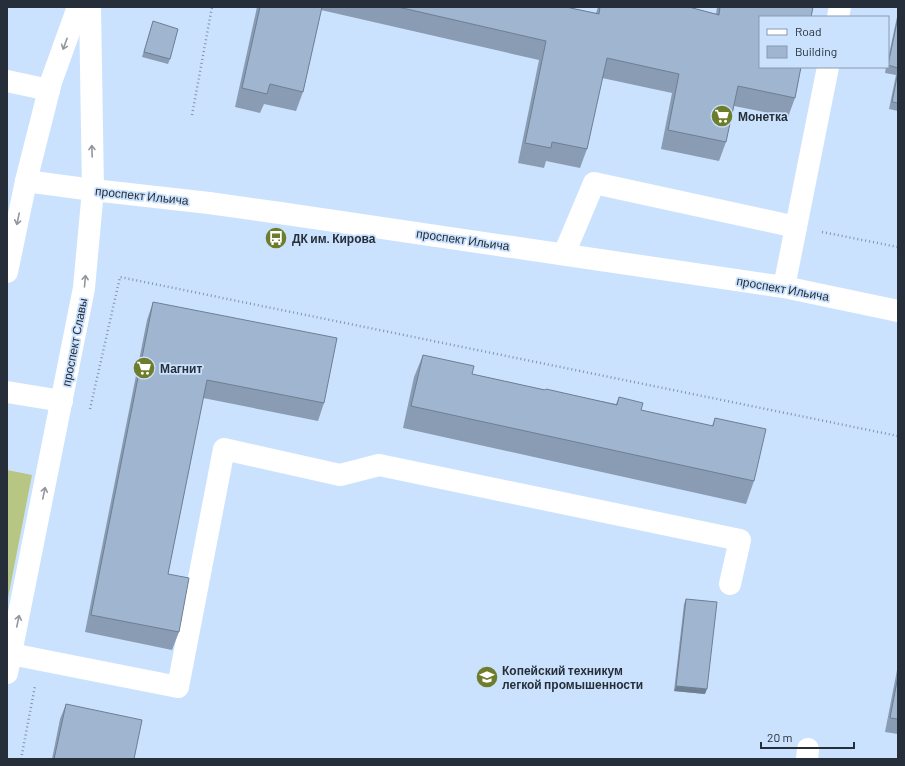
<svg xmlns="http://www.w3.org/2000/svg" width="905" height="766" viewBox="0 0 905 766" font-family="Barlow,sans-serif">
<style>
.grass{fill:#b7c682}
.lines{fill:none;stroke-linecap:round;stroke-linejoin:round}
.path{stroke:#8293a7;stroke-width:2.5;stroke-dasharray:1 3;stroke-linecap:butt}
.minor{stroke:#fff;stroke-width:22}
.major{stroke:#fff;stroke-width:22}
.wall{fill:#899cb3}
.shaded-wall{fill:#6f7f92}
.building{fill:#9fb5d0;stroke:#6f7f92}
.oneway{stroke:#92979c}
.labels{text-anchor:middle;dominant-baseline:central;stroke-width:3.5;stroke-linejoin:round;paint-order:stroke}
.poi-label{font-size:12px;font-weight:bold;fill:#262f39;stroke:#cbe2fe;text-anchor:start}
.street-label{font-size:12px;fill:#262f39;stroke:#cbe2fe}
</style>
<rect width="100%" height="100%" fill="#cbe2fe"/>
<polygon class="grass" points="7,470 32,475 7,603"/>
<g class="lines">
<g class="path">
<polyline points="192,115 212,7"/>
<polyline points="822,232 898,247"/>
<polyline points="90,409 120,277 898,436"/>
<polyline points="21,759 35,686"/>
</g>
<g class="minor">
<polyline points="838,17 840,7"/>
<polyline points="7,81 49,90"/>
<polyline points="93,190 209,203 280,213 784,287 898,311"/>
<polyline points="564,254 594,183 796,227"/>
<polyline points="784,287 828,67"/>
<polyline points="11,654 178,687 224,449 340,475 379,465 740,540 730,584"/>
<polyline points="807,759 808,749"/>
</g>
<g class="major">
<polyline points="26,181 93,190"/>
<polyline points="7,272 26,181 51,82 78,7"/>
<polyline points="7,392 62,401"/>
<polyline points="7,673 84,288 93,190 90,7"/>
</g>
</g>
<g class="wall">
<polygon points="257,7 566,7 596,13 598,7 689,7 716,14 717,7 813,7 795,98 788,117 734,106 726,142 719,161 661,149 672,93 602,78 587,149 580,168 546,161 544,168 518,163 539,60 321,10 303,92 296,111 264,104 260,113 235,107"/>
<polygon points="898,12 898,111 889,109 896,75 885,73 886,67 888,67 888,59"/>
<polygon points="153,21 170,59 168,64 142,57"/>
<polygon points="153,302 324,403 318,421 203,398 168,574 179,632 172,650 85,632 147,320"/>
<polygon points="423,355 472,374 545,390 616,404 619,397 641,410 712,426 715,418 754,481 746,504 403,428 414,377"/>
<polygon points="686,599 705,694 674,691 684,604"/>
<polygon points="898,665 898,734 885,732"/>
<polygon points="66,704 134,759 52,759 60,719"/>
</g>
<polygon class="shaded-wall" points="676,686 707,689 705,694 674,691"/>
<g class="building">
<polygon points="260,7 322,7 303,92 270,84 267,94 242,88"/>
<polygon points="398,7 566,7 599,14 600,7 689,7 719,15 720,7 813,7 811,17 760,17 760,67 801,67 795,98 738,86 726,142 668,130 679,74 607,58 587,149 552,142 551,148 525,143 546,41"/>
<polygon points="898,17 898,68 888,65"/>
<polygon points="153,21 178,29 170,59 144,52"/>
<polygon points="898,72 898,103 892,102"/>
<polygon points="153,302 337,338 324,403 207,380 168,574 189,578 179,632 91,615"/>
<polygon points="423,355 474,366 472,374 545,390 546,389 617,405 619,397 643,403 641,410 713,426 715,418 766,429 754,481 411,406"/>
<polygon points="686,599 717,602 707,689 676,686"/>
<polygon points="898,676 898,719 890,718"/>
<polygon points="66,704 142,720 134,759 54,759"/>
</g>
<defs><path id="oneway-shaft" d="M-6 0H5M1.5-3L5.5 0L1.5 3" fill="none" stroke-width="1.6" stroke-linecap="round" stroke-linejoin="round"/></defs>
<g class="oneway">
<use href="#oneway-shaft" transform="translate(65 44) rotate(110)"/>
<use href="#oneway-shaft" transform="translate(92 151) rotate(-92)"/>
<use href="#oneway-shaft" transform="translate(18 219) rotate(102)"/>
<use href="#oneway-shaft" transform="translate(85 281) rotate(-85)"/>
<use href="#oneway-shaft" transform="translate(44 493) rotate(-78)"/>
<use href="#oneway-shaft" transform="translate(18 621) rotate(-78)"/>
</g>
<defs>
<g id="supermarket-disc" transform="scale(1.15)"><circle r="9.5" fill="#6e7d2b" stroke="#cbe2fe"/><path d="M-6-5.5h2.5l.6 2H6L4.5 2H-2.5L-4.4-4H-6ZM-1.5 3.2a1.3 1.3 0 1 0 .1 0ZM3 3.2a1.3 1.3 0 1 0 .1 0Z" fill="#fff"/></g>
<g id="bus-disc" transform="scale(1.15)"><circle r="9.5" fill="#6e7d2b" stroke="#cbe2fe"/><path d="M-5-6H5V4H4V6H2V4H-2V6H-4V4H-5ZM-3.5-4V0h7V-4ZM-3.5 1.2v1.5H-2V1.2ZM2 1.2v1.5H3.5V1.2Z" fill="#fff"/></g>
<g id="university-disc" transform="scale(1.15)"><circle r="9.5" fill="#6e7d2b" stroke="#cbe2fe"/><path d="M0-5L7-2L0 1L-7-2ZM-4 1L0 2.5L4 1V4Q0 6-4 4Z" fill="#fff"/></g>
</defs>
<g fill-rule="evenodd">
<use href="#supermarket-disc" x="722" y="116"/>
<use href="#bus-disc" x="276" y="238"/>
<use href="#supermarket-disc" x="144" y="368"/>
<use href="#university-disc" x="487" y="677"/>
</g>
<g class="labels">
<g class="poi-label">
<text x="738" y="116">Монетка</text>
<text x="292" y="238">ДК им. Кирова</text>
<text x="160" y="368">Магнит</text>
<text x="502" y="670">Копейский техникум<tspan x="502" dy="14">легкой промышенности</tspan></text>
</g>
<g class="street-label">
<text transform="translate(142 195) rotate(6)">проспект Ильича</text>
<text transform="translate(463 239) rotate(8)">проспект Ильича</text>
<text transform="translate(783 288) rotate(10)">проспект Ильича</text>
<text transform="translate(74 342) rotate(-79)">проспект Славы</text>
</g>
</g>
<rect width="905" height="766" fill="none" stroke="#262f39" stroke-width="16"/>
<rect x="759" y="16" width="130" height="52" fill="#cbe2fe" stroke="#899aaf"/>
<rect x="767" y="29" width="20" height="6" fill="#ffffff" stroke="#899aaf"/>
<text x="795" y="36" font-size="12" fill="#262f39">Road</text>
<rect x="767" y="46" width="20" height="12" fill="#9fb5d0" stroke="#899aaf"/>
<text x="795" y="56" font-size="12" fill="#262f39">Building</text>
<path d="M761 742v6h93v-6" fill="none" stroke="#262f39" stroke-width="2"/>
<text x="767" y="742" font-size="12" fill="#262f39" stroke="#cbe2fe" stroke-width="3" paint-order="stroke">20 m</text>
</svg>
